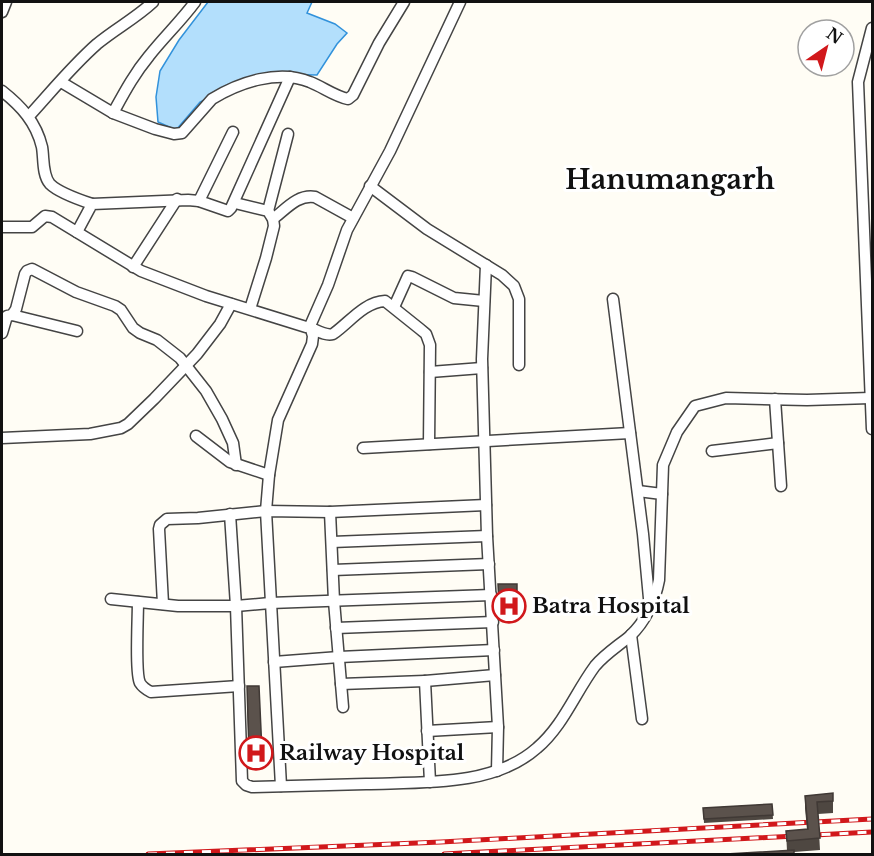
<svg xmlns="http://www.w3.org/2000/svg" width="874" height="856" viewBox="0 0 874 856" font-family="'Libre Baskerville',serif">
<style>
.water{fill:#b3dffc;stroke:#3292db;stroke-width:1.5}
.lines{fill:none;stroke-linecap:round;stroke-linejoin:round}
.minor-casing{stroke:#444;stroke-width:13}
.minor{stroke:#fff;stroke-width:10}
.rail-casing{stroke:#d1181b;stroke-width:5}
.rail{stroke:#fff;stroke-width:3;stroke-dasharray:9;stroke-linecap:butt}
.wall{fill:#4e4741}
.building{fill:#5b524c;stroke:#403935;stroke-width:1.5}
.labels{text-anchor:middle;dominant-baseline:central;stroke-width:6;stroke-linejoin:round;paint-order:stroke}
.poi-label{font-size:21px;font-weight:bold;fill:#111;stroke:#fff;text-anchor:start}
.district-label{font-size:27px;font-weight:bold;fill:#111;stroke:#fff}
</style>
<rect width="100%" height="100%" fill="#fffdf5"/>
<polygon class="water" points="208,2 312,2 307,13 335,24 347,33 337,44 317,75 262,74 226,89 200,102 176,130 158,122 156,97 160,71 179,40"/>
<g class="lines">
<g class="minor-casing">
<g id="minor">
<polyline points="2,12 6,2"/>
<polyline points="872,28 858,82 872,429"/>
<path d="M61,82L113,113L155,129L174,134L182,133L212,99C240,82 279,69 310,82C323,87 334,96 348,99L353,95L379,43L404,2"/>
<path d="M2,91C21,106 36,122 42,147C44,158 42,175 50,184C59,193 80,200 92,204"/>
<path d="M113,113C124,93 134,74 149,56C164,37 181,21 195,2"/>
<path d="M29,116C51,92 72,66 97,44C115,29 136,18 153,2"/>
<polyline points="370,186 427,229 502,275 514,286 519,299 519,365"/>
<polyline points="199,201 233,132"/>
<polyline points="235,203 268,211 273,219 274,226 266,258 250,309"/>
<polyline points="268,211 288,134"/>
<path d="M273,219C286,209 298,194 315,197L353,218"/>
<polyline points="2,227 32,227 45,216 52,217 141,271 206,296 306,327 310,326 328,285 347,230 390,151 460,2"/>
<polyline points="77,232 92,204 188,200 199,201 228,211 231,208 290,77"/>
<polyline points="486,265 482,359 487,536 498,727 497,771"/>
<polyline points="133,267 177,199"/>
<polyline points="613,299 643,534 650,609"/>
<polyline points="394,307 408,276 412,277 454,298 484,301"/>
<polyline points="12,315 77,331"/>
<path d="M311,328C318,331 326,336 333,334C349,323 364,302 385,301L420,329L426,334L430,345L429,444"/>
<polyline points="2,333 7,316 12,315 16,309 25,274 27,271 32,269 76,292 115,306 121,310 133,328 140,333 157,340 180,358 206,391 222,419 233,443 236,465"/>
<polyline points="430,372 482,368"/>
<polyline points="775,399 781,486"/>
<polyline points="196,436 230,462 269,475"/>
<polyline points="2,438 90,434 121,428 128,424 154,399 197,354 220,324 231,304"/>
<polyline points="363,448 630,433"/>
<polyline points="712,451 778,443"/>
<polyline points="638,491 662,494"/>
<polyline points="330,512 334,601 343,707"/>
<path d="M230,514L236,606L242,781L246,785L252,787C290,786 328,785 366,784C422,782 493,787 537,748C563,726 575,693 595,666C605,654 618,646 630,636C645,622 655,601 659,580L663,465L677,432L695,406L726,398L807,400L870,398"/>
<polyline points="332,542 487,536"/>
<polyline points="333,570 489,564"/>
<polyline points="111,599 178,606 236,606 270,603 491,595"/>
<path d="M138,602C138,617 135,673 140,683C143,688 147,690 151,692L239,686"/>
<polyline points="163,604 159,529 160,525 167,519 198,518 266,511 330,512 486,505"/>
<polyline points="336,628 493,622"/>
<polyline points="631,635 642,719"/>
<polyline points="274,662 339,657 494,650"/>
<polyline points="425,681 495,675"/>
<polyline points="341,684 425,681 430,782"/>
<polyline points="427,731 498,727"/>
<polyline points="281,786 266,511 269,475 278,420 312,344 313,336 310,326"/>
</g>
</g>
<use href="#minor" class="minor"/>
<g class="rail-casing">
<g id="rail">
<polyline points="148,854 441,842 872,819"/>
<polyline points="444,854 872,832"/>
</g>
</g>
<use href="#rail" class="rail"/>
</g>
<g class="wall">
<polygon points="498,584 517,584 517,615 499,615"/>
<polygon points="247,698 262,752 262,764 249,764"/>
<polygon points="805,796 833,801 833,813 818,814 820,850 794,852 787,851 786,831 807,830 805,808"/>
<polygon points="772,804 773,819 704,823 703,808"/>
</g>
<g class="building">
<polygon points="498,584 517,584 517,603 499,603"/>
<polygon points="247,686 259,686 262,752 249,752"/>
<polygon points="833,793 833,801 817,802 820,838 787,841 786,831 808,829 805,796"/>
<polygon points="772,804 773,815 704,819 703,808"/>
<polygon points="794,850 794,855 709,855"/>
</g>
<defs>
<g id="hospital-ring" transform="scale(1.725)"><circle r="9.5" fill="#fff" stroke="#d1181b" stroke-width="1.5"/><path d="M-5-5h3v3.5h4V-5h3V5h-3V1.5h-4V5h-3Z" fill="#d1181b"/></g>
</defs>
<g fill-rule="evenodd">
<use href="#hospital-ring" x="509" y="606"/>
<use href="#hospital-ring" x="256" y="753"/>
</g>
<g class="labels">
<g class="poi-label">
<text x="532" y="606">Batra Hospital</text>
<text x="279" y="753">Railway Hospital</text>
</g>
<g class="district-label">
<text x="670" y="179">Hanumangarh</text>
</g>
</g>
<rect width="874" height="856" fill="none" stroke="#111111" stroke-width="6"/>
<g transform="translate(826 48) rotate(35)"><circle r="28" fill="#ffffff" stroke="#a0a0a0" stroke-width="1.5"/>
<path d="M0-4.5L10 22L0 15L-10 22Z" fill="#d1181b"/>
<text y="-9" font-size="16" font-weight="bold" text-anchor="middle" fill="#111111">N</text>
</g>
</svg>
